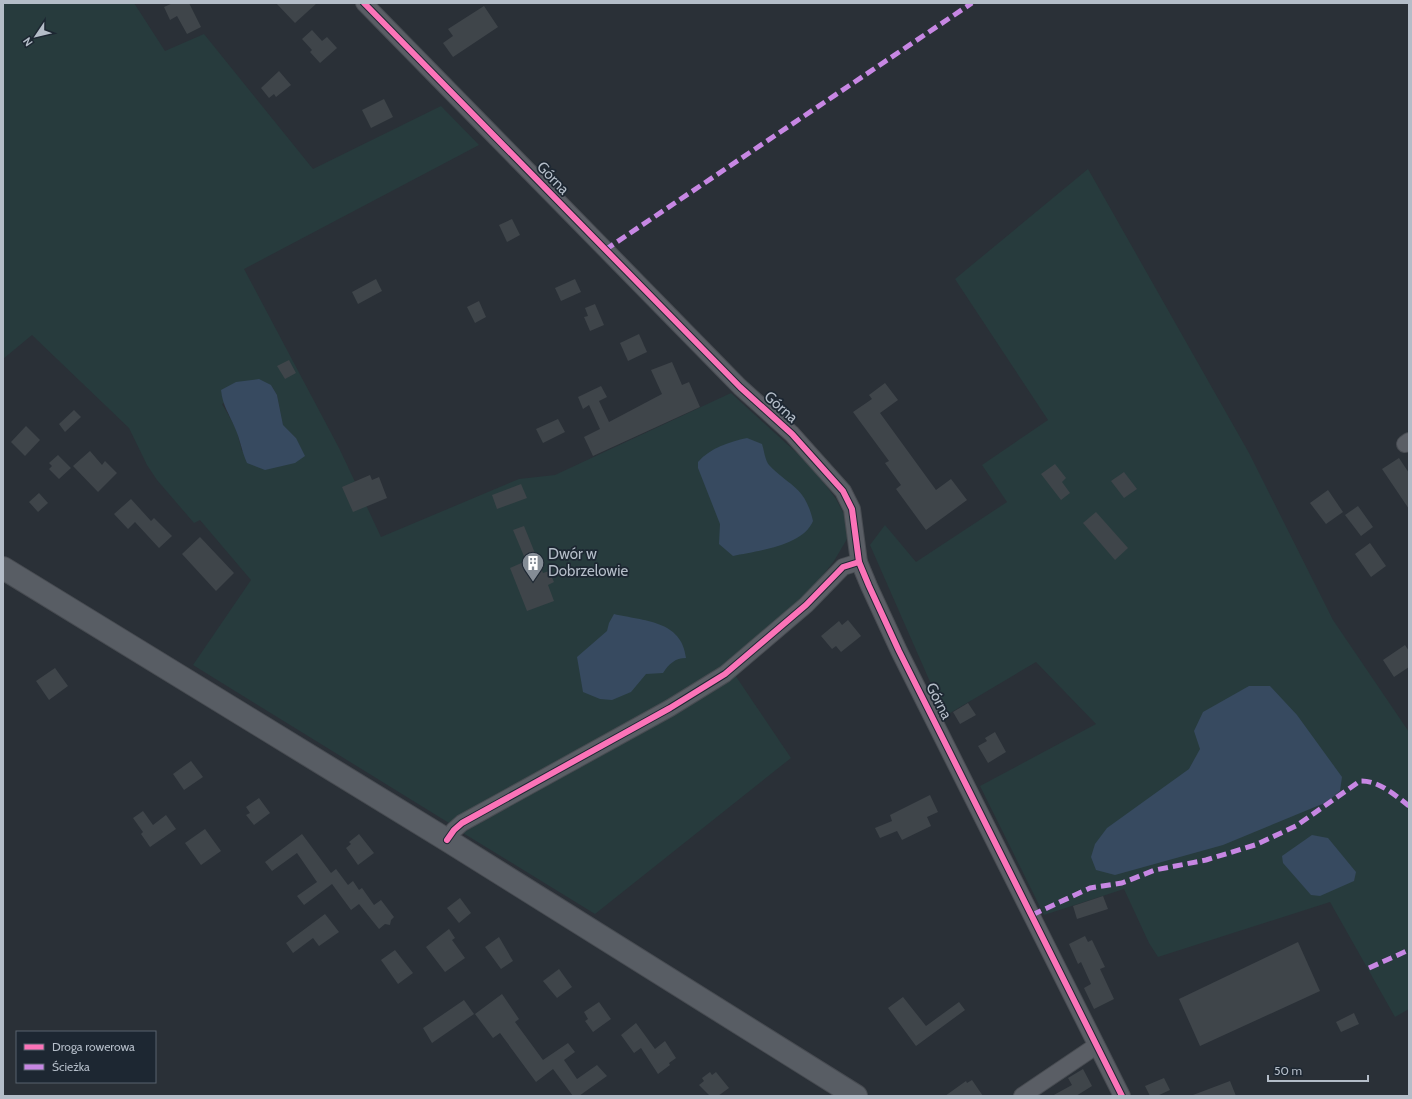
<svg xmlns="http://www.w3.org/2000/svg" width="1412" height="1099" viewBox="0 0 1412 1099" font-family="Cabin,sans-serif">
<style>
.green{fill:#273b3d;fill-rule:evenodd}
.water{fill:#374a60}
.building{fill:#3f454a}
.lines{fill:none;stroke-linecap:round;stroke-linejoin:round}
.street-casing{stroke:#484c52;stroke-width:18}
.secondary-casing{stroke:#484c52;stroke-width:24}
.street{stroke:#5a5e65;stroke-width:16}
.secondary{stroke:#585d64;stroke-width:22}
.quiet{stroke:#c787e3;stroke-width:5;stroke-dasharray:10 5;stroke-linecap:butt}
.cycleway-casing{stroke:#1d2732;stroke-width:8}
.cycleway{stroke:#fb73b8;stroke-width:6}
.labels{text-anchor:middle;dominant-baseline:central;stroke-width:3.5;stroke-linejoin:round;paint-order:stroke}
.street-label{font-size:15px;fill:#b4bdc8;stroke:#1d2732}
.poi-label{font-size:15px;fill:#b4bdc8;stroke:#1d2732;text-anchor:start}
</style>
<rect width="100%" height="100%" fill="#2a3037"/>
<g class="green">
<path d="M3,3H134L165,51L204,34L313,169L441,106L479,145L244,269L339,448L381,537L519,479L555,475L731,393L800,456L818,475L836,499L845,516L849,532L847,539L834,561L801,603L724,668L449,823L193,665L251,580L200,520L194,523L157,480L147,465L129,428L32,335L3,359ZM271,385L277,395L283,426L296,438L242,451L236,428L222,404Z"/>
<polygon points="1088,169 1249,453 1333,620 1409,732 1409,1009 1395,1017 1330,902 1158,957 1149,943 1124,889 1044,915 980,786 1096,724 1036,662 945,716 870,545 885,525 916,562 1007,502 982,465 1048,420 955,279"/>
<polygon points="735,675 791,758 595,914 463,833"/>
</g>
<g class="water">
<path d="M259,379L271,385L277,395L283,425L296,438L305,456L295,463L265,470L247,463C242,452 240,439 235,428C229,413 223,407 221,390L236,382Z"/>
<path d="M747,438L762,444C764,450 765,460 769,465C790,487 805,486 813,521C803,546 757,551 733,556L719,544L720,524L698,468V462C710,448 729,442 747,438Z"/>
<path d="M614,614C643,621 682,620 686,658C675,658 669,664 663,673L646,674L631,692L612,700L600,699L583,692L577,657L607,631L609,623Z"/>
<polygon points="1249,686 1270,686 1297,715 1342,777 1340,791 1327,802 1223,845 1115,875 1096,870 1091,857 1095,844 1107,828 1189,769 1200,749 1194,731 1203,712"/>
<polygon points="1312,835 1328,838 1356,872 1354,881 1320,896 1311,895 1283,863 1282,856"/>
</g>
<g class="building">
<polygon points="173,3 189,3 201,27 187,34 177,16 170,20 164,7"/>
<polygon points="276,3 317,3 295,23"/>
<polygon points="484,6 498,27 453,57 443,43 453,36 448,29"/>
<polygon points="312,30 322,41 327,37 337,48 320,63 310,52 312,50 302,39"/>
<polygon points="279,71 291,85 276,97 274,94 269,98 261,88"/>
<polygon points="384,99 393,117 371,128 362,110"/>
<polygon points="512,219 520,235 507,242 499,225"/>
<polygon points="376,279 382,291 358,304 352,292"/>
<polygon points="575,279 581,292 561,301 555,288"/>
<polygon points="479,301 486,317 475,323 467,307"/>
<polygon points="595,304 604,325 590,331 584,317 588,316 585,308"/>
<polygon points="639,334 647,352 628,361 620,343"/>
<polygon points="289,360 296,373 285,379 277,366"/>
<polygon points="672,362 682,385 689,382 700,407 593,456 584,437 600,429 589,405 583,409 578,397 601,386 607,397 599,401 609,422 662,394 651,370"/>
<polygon points="885,383 898,400 880,413 936,490 951,479 967,500 926,530 896,489 901,485 885,463 889,461 853,412 872,399 869,395"/>
<polygon points="74,410 81,417 65,432 59,424"/>
<polygon points="558,419 565,432 543,443 536,429"/>
<polygon points="26,426 40,440 25,456 11,442"/>
<polygon points="90,451 102,465 105,461 117,473 98,492 73,466"/>
<polygon points="58,455 71,468 59,479 49,469 52,466 49,463"/>
<polygon points="1399,458 1409,473 1409,509 1382,469"/>
<polygon points="1055,464 1066,478 1062,482 1070,493 1061,500 1041,474"/>
<polygon points="1124,472 1137,489 1124,498 1111,481"/>
<polygon points="370,475 372,480 379,477 387,498 353,512 342,487"/>
<polygon points="521,484 527,498 497,509 492,495"/>
<polygon points="1328,490 1343,512 1326,524 1310,503"/>
<polygon points="39,493 48,503 38,512 29,502"/>
<polygon points="131,499 151,521 154,518 172,536 159,548 135,522 128,529 114,514"/>
<polygon points="1358,506 1373,527 1361,536 1345,515"/>
<polygon points="1096,512 1128,548 1115,560 1083,523"/>
<polygon points="524,526 543,573 549,571 554,582 548,585 554,601 527,611 510,568 526,561 513,530"/>
<polygon points="200,537 234,573 216,591 182,554"/>
<polygon points="1370,543 1386,566 1371,577 1355,554"/>
<polygon points="848,620 861,636 841,652 836,646 832,649 821,636 839,621 842,625"/>
<polygon points="1405,645 1409,651 1409,667 1394,677 1383,660"/>
<polygon points="55,668 68,686 49,700 36,681"/>
<polygon points="968,703 976,715 960,724 953,712"/>
<polygon points="995,732 1006,752 988,763 978,746 987,741 985,738"/>
<polygon points="191,761 203,777 184,790 173,774"/>
<polygon points="930,795 938,812 927,817 931,826 902,840 897,831 880,838 875,828 892,821 890,815"/>
<polygon points="259,798 270,813 254,825 246,815 250,813 246,807"/>
<polygon points="143,811 153,825 166,815 176,829 150,847 141,834 143,832 133,818"/>
<polygon points="205,829 221,851 201,865 185,843"/>
<polygon points="302,834 331,873 336,869 348,885 353,881 359,890 362,888 374,905 381,900 394,917 391,920 390,925 385,924 379,929 359,904 351,910 332,884 304,905 297,896 317,882 297,853 272,871 265,862"/>
<polygon points="359,834 374,853 358,865 346,848 351,844 349,842"/>
<polygon points="1103,896 1108,909 1077,919 1073,906"/>
<polygon points="460,898 471,913 459,923 447,908"/>
<polygon points="325,914 339,932 319,946 313,938 293,953 286,943"/>
<polygon points="449,929 455,938 452,940 465,958 445,972 426,947"/>
<polygon points="1085,936 1088,942 1092,940 1105,967 1100,969 1114,999 1094,1009 1084,988 1091,984 1081,962 1078,964 1069,944"/>
<polygon points="499,937 513,961 501,969 485,947"/>
<polygon points="1298,942 1320,991 1200,1046 1179,999"/>
<polygon points="395,950 413,973 398,984 381,960"/>
<polygon points="559,969 572,987 557,998 543,981"/>
<polygon points="502,994 519,1019 515,1022 543,1060 568,1043 575,1052 564,1060 577,1079 597,1065 607,1076 579,1096 573,1096 553,1069 536,1082 500,1033 493,1038 475,1014"/>
<polygon points="903,997 926,1026 959,1002 965,1010 916,1046 888,1008"/>
<polygon points="464,1000 474,1014 432,1043 423,1028"/>
<polygon points="599,1002 611,1019 593,1032 585,1021 588,1019 584,1012"/>
<polygon points="1354,1013 1359,1024 1341,1032 1336,1022"/>
<polygon points="636,1023 655,1049 665,1041 676,1058 669,1063 670,1065 658,1074 641,1048 634,1053 621,1035"/>
<polygon points="1083,1069 1092,1086 1076,1096 1052,1096 1072,1085 1068,1078"/>
<polygon points="710,1072 712,1075 716,1072 729,1088 718,1096 710,1096 699,1085 704,1081 702,1078"/>
<polygon points="1164,1078 1170,1090 1157,1096 1150,1096 1145,1086"/>
<polygon points="972,1080 983,1096 945,1096 966,1081 967,1083"/>
<polygon points="1230,1081 1236,1096 1193,1096 1193,1095"/>
</g>
<g class="lines">
<g class="street-casing">
<g id="street">
<polyline points="364,3 740,387 792,434 843,491 852,509 859,562 869,586 899,651 1122,1096"/>
<polyline points="1405,444 1409,441"/>
<polyline points="447,840 454,830 462,823 670,708 725,674 806,605 843,567 859,562"/>
<polyline points="1022,1096 1096,1046"/>
</g>
</g>
<g class="secondary-casing">
<polyline id="secondary" points="3,568 447,840 856,1096"/>
</g>
<use href="#street" class="street"/>
<use href="#secondary" class="secondary"/>
<g class="quiet">
<polyline points="605,250 972,3"/>
<path d="M1032,915L1090,888L1122,883L1155,870L1206,860L1255,845L1296,826L1360,781C1378,780 1395,795 1409,806"/>
<polyline points="1369,968 1409,950"/>
</g>
<g class="cycleway-casing">
<g id="cycleway">
<polyline points="364,3 740,387 792,434 843,491 852,509 859,562 869,586 899,651 1122,1096"/>
<polyline points="447,840 454,830 462,823 670,708 725,674 806,605 843,567 859,562"/>
</g>
</g>
<use href="#cycleway" class="cycleway"/>
</g>
<defs>
<g id="building-pin" transform="scale(1.15)"><path d="M0 17L-7.5 6A9.5 9.5 0 1 1 7.5 6Z" fill="#848c95" stroke="#1d2732"/><path d="M-4-6H4V6H1V3H-1V6H-4ZM-2.5-4.3h1.7v1.8h-1.7ZM.8-4.3h1.7v1.8H.8ZM-2.5-1h1.7V.8h-1.7ZM.8-1h1.7V.8H.8Z" fill="#fff"/></g>
</defs>
<g fill-rule="evenodd">
<use href="#building-pin" x="533" y="563"/>
</g>
<g class="labels">
<g class="street-label">
<text transform="translate(553 178) rotate(46)">Górna</text>
<text transform="translate(781 407) rotate(42)">Górna</text>
<text transform="translate(939 701) rotate(63)">Górna</text>
</g>
<g class="poi-label">
<text x="548" y="554">Dwór w<tspan x="548" dy="17">Dobrzelowie</tspan></text>
</g>
</g>
<rect width="1412" height="1099" fill="none" stroke="#b4bdc8" stroke-width="8"/>
<rect x="16" y="1031" width="140" height="52" fill="#1d2732" stroke="#59636e"/>
<rect x="24" y="1044" width="20" height="6" fill="#fb73b8" stroke="#59636e"/>
<text x="52" y="1051" font-size="12" fill="#b4bdc8">Droga rowerowa</text>
<rect x="24" y="1064" width="20" height="6" fill="#c787e3" stroke="#59636e"/>
<text x="52" y="1071" font-size="12" fill="#b4bdc8">Ścieżka</text>
<g transform="translate(36 36) rotate(235)" stroke="#1d2732" stroke-width="3" paint-order="stroke">
<path d="M0-3L7 15L0 10L-7 15Z" fill="#b4bdc8"/>
<text y="-6" font-size="11" font-weight="bold" text-anchor="middle" fill="#b4bdc8">N</text>
</g>
<path d="M1268 1075v6h100v-6" fill="none" stroke="#b4bdc8" stroke-width="2"/>
<text x="1274" y="1075" font-size="12" fill="#b4bdc8" stroke="#1d2732" stroke-width="3" paint-order="stroke">50 m</text>
</svg>
